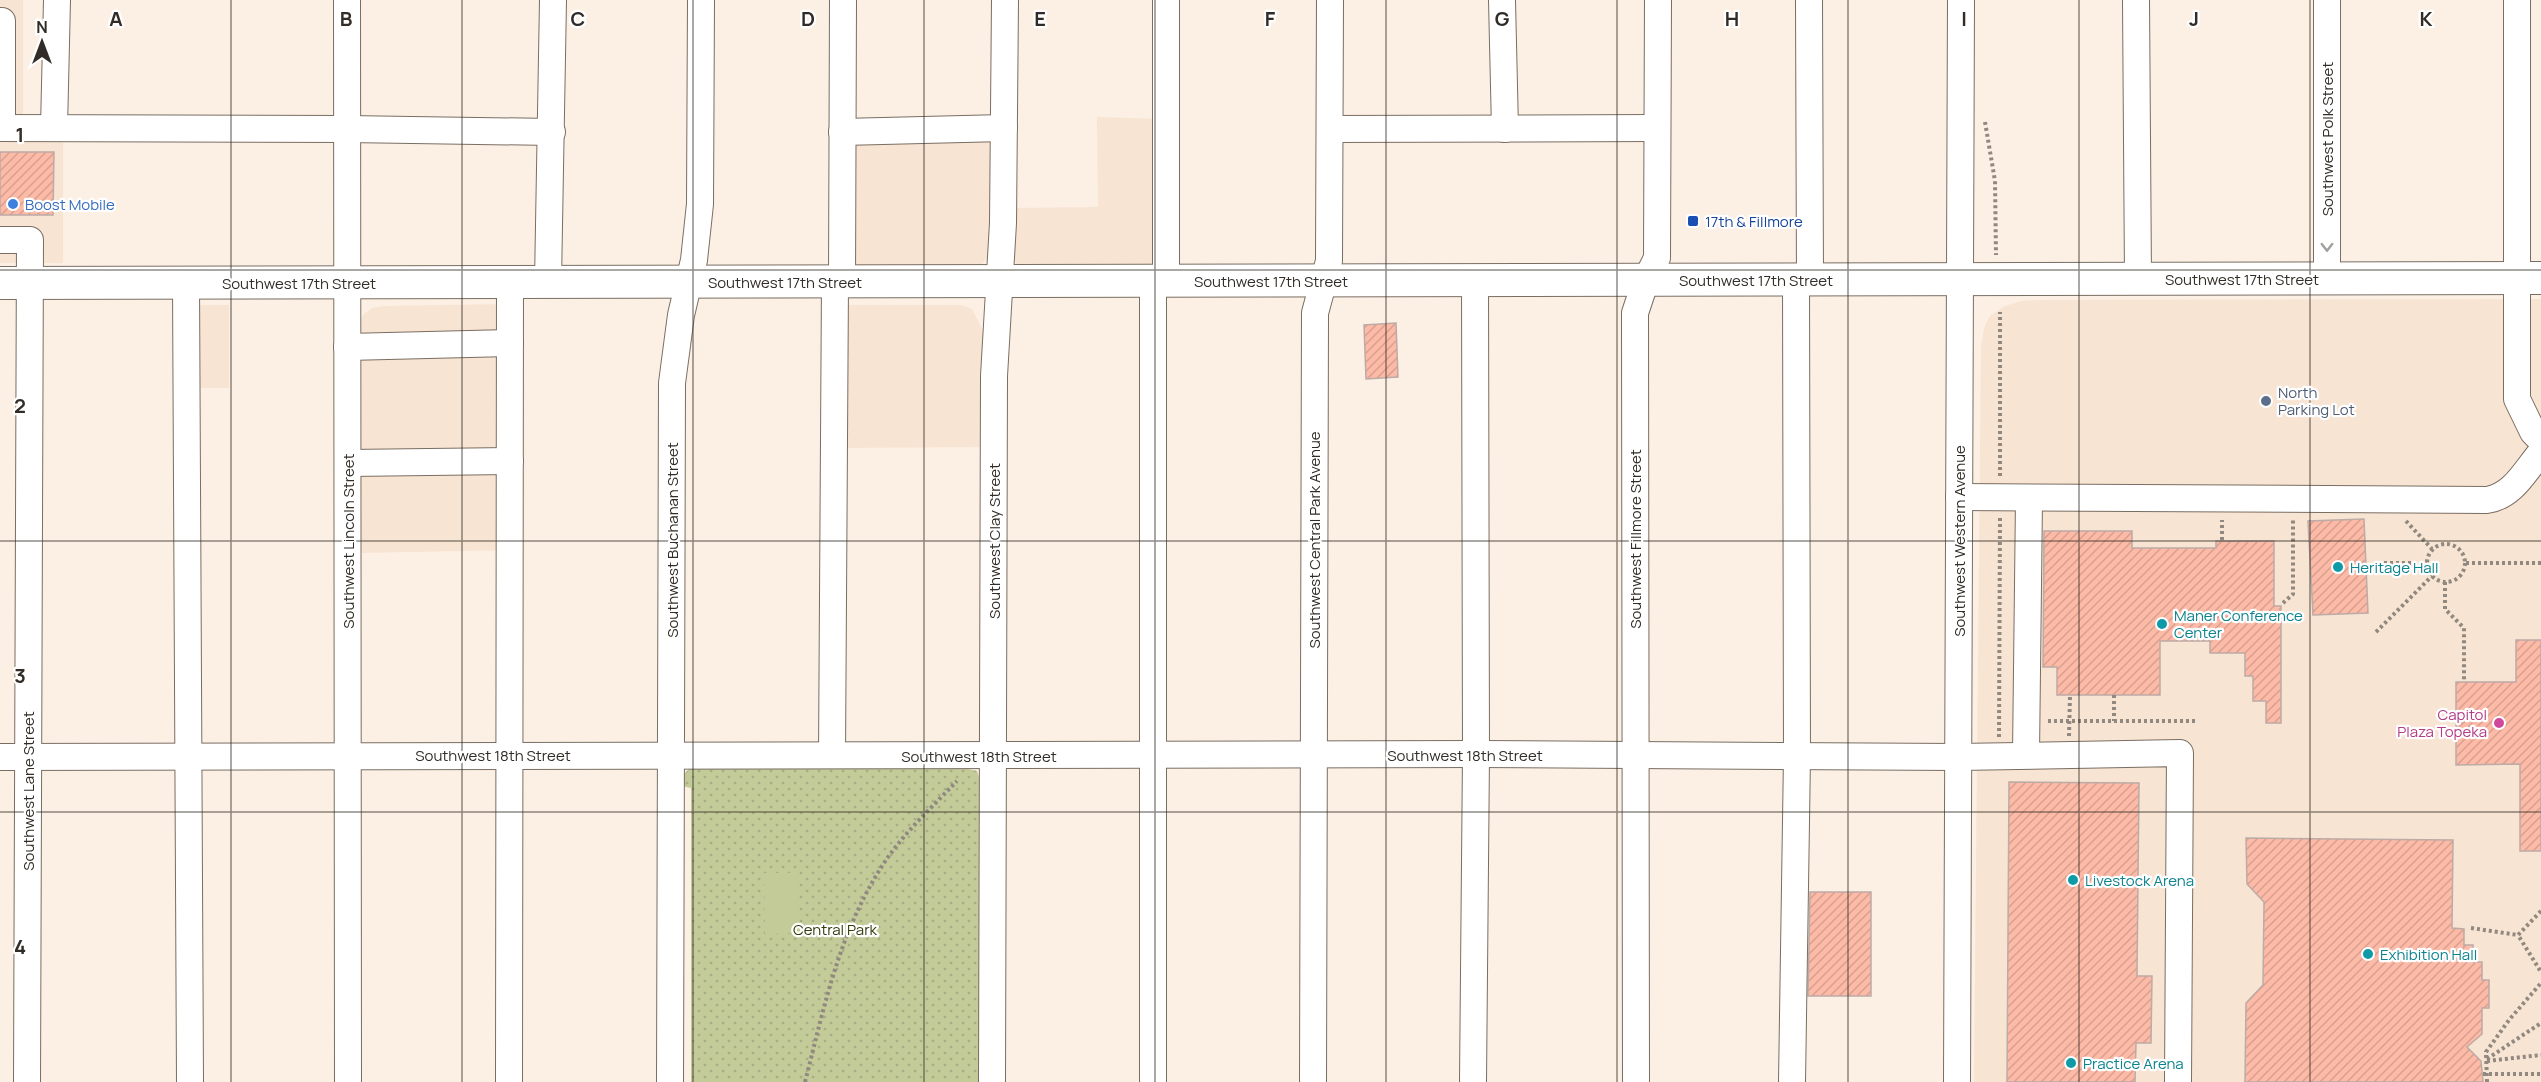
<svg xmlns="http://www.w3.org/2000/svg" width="2541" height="1082" viewBox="0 0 2541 1082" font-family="Manrope,sans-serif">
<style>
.built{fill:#f7e4d2}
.grass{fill:url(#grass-dots)}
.garden{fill:#c3cb99}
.building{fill:url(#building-hatch);stroke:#bdaba6;stroke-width:1.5}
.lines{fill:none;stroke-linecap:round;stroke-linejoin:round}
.minor-casing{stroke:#7a6e63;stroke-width:28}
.major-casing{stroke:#7a6e63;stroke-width:34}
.path{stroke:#918880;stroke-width:4;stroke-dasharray:3 3;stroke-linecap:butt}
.minor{stroke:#fff;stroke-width:26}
.major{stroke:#fff;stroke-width:32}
.oneway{stroke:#a2a09e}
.grid{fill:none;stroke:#312c27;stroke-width:1.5;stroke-opacity:0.55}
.shop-dot{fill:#3f7fe0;stroke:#fff;stroke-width:2}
.transit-dot{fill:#1a4fb4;stroke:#fff;stroke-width:2}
.service-dot{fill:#5c6f8a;stroke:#fff;stroke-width:2}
.culture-dot{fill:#0f9aa8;stroke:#fff;stroke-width:2}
.hotel-dot{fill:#d1479c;stroke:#fff;stroke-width:2}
.labels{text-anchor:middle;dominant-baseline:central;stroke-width:4.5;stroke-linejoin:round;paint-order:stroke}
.street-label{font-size:15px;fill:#312c27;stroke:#fff}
.shop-label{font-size:15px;fill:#366cbe;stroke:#fff;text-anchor:start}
.transit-label{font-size:15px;fill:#164399;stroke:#fff;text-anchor:start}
.service-label{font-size:15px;fill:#4e5e75;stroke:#fff;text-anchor:start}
.culture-label{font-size:15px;fill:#0d838f;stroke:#fff;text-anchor:start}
.hotel-label{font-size:15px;fill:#b23c85;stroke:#fff;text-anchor:end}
.park-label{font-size:15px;fill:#373c0d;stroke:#fff}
.grid-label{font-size:20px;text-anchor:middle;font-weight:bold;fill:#312c27;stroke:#fff;stroke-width:4.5;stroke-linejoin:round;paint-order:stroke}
</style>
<defs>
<pattern id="grass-dots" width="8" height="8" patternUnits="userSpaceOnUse" patternTransform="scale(1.5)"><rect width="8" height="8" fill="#c3cb99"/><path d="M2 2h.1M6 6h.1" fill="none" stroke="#a8ae84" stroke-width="1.8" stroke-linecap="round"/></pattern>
<pattern id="building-hatch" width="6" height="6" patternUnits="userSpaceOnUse" patternTransform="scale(1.5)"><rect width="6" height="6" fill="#fcbaa7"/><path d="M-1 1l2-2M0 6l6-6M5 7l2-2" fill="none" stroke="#d8a090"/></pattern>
</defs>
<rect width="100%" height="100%" fill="#fcefe3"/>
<g class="built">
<polygon points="0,0 23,0 23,122 63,122 63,263 0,263"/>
<polygon points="1097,117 1160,119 1158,269 1018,268 1014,259 1014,208 1098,207"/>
<polygon points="991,127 989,254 982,264 973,269 834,269 834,129"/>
<polygon points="2541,299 2541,1082 1974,1082 1981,345 1985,325 1990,316 2005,306 2021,301 2039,300"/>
<polygon points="516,304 516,550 360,553 359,324 364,314 372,308 385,306"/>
<rect x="181" y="305" width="48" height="83"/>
<polygon points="829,305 961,305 972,309 983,331 983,447 828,448"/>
</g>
<polygon class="grass" points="960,767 977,771 979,777 979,1082 691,1082 691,788 682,786 683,774 691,768"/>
<polygon class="garden" points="764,873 798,873 798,933 765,934"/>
<g class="building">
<polygon points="0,152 54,152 53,215 0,215"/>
<polygon points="1396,323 1398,377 1366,379 1364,325"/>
<polygon points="2364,519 2368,613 2313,615 2308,521"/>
<polygon points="2044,531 2132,531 2132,548 2216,548 2216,541 2274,541 2274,606 2281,606 2281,723 2266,723 2266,701 2253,701 2253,676 2245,676 2245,653 2210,653 2210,641 2160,641 2160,695 2057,695 2057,667 2043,667"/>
<polygon points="2516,640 2541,640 2541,851 2520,851 2520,764 2456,765 2456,682 2516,682"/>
<polygon points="2009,782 2139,783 2137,976 2152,976 2151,1043 2136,1043 2135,1082 2007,1082"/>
<polygon points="2246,838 2453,840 2452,928 2464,929 2464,945 2473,945 2473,962 2482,962 2482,980 2489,980 2489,1008 2482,1008 2482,1034 2467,1047 2481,1061 2483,1082 2245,1082 2246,1003 2263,985 2264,902 2247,884"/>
<polygon points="1810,892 1871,892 1871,996 1808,996"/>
</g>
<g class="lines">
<g class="minor-casing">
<g id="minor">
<polyline points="347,0 348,1082"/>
<polyline points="1166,0 1166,281"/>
<polyline points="1502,0 1505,129"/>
<polyline points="1809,0 1810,279"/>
<polyline points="2136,0 2138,279"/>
<polyline points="2517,0 2517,399 2533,432 2541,440"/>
<polyline points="0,21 2,21 2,128"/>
<polyline points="0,128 347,129 552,132"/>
<polyline points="54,128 57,0"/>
<polyline points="1330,129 1657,128"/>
<polyline points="842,132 1004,128"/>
<polyline points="0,240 30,240 27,1082"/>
<polyline points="2327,279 2327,0"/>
<polyline points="548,282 553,0"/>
<polyline points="842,282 843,0"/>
<polyline points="186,283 190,1082"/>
<polyline points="347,347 510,343"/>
<polyline points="348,463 510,461"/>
<path d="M1959,497L2487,500C2513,496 2525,471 2541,452"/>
<polyline points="832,755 835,282"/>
<polyline points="2026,755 2029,499"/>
<polyline points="0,757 1476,754 1958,757 2180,753 2178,1082"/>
<polyline points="509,1082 510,282"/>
<polyline points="670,1082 672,383 681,315 694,260 700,204 701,0"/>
<polyline points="992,1082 994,376 1003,223 1005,0"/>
<polyline points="1153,1082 1153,281"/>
<polyline points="1313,1082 1315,313 1329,261 1330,0"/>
<polyline points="1473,1082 1476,754 1475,280"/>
<polyline points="1636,1082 1635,313 1646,280 1657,258 1658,0"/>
<polyline points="1792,1082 1797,756 1796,279"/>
<polyline points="1957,1082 1961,0"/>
</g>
</g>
<g class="major-casing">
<polyline id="major" points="0,283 2541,278"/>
</g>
<g class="path">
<polyline points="1985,122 1995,181 1996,255"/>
<polyline points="2000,476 2000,312"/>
<polyline points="2406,521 2432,549"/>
<polyline points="2222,540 2222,520"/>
<circle cx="2446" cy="563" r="19"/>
<polyline points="2384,563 2427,563"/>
<polyline points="2466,563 2541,563"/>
<polyline points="2445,582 2445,609 2464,628 2464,681"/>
<polyline points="2283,603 2293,594 2293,519"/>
<polyline points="2376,632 2432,576"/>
<polyline points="2114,695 2114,721"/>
<polyline points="2048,721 2195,721"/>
<polyline points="2069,736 2070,695"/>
<polyline points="1999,737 2000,516"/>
<polyline points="2541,911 2518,935 2541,972"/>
<polyline points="2471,928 2518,935"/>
<polyline points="2487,1059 2541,1023"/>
<polyline points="2487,1061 2541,1055"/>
<polyline points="2483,1074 2541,1074"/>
<path d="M805,1082C825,1004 839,932 884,863C904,833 932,807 957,781"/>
<polyline points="2487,1082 2486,1052 2509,1020 2541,983"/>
</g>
<use href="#minor" class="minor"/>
<use href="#major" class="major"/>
</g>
<defs><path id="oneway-chevron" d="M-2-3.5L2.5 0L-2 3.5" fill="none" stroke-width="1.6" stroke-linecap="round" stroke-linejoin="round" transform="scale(1.5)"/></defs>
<use class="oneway" href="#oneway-chevron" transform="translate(2327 247) rotate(90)"/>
<path class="grid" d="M231,0V1082M462,0V1082M693,0V1082M924,0V1082M1155,0V1082M1386,0V1082M1617,0V1082M1848,0V1082M2079,0V1082M2310,0V1082M0,270H2541M0,541H2541M0,812H2541"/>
<circle class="shop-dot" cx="13" cy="204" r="6"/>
<rect class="transit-dot" x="1687" y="215" width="12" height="12" rx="3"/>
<circle class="service-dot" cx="2266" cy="401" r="6"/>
<g class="culture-dot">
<circle cx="2338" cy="567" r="6"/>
<circle cx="2162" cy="624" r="6"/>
<circle cx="2073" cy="880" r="6"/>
<circle cx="2368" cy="954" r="6"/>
<circle cx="2071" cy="1063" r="6"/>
</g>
<circle class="hotel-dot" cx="2499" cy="723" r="6"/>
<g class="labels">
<g class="street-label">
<text transform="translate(2327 139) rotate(-90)">Southwest Polk Street</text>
<text x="2242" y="279">Southwest 17th Street</text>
<text x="1756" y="280">Southwest 17th Street</text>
<text x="1271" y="281">Southwest 17th Street</text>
<text x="785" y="282">Southwest 17th Street</text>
<text x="299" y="283">Southwest 17th Street</text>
<text transform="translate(1635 539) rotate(-90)">Southwest Fillmore Street</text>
<text transform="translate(672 540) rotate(-90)">Southwest Buchanan Street</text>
<text transform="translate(1314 540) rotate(-90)">Southwest Central Park Avenue</text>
<text transform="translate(348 541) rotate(-90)">Southwest Lincoln Street</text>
<text transform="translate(994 541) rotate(-90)">Southwest Clay Street</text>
<text transform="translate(1959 541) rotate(-90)">Southwest Western Avenue</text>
<text x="493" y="755">Southwest 18th Street</text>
<text x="1465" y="755">Southwest 18th Street</text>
<text x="979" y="756">Southwest 18th Street</text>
<text transform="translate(28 791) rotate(-90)">Southwest Lane Street</text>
</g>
<g class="shop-label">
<text x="25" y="204">Boost Mobile</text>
</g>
<g class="transit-label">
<text x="1705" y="221">17th &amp; Fillmore</text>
</g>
<g class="service-label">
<text x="2278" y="392">North<tspan x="2278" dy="17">Parking Lot</tspan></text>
</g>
<g class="culture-label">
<text x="2350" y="567">Heritage Hall</text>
<text x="2174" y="615">Maner Conference<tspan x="2174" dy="17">Center</tspan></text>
<text x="2085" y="880">Livestock Arena</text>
<text x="2380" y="954">Exhibition Hall</text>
<text x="2083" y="1063">Practice Arena</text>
</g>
<g class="hotel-label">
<text x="2487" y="714">Capitol<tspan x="2487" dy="17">Plaza Topeka</tspan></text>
</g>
<g class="park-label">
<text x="835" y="929">Central Park</text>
</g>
</g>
<g class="grid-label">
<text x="116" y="26">A</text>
<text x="346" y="26">B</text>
<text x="578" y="26">C</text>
<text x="808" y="26">D</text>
<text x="1040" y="26">E</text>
<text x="1270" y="26">F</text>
<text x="1502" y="26">G</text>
<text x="1732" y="26">H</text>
<text x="1964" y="26">I</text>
<text x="2194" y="26">J</text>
<text x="2426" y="26">K</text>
<text x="20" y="142">1</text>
<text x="20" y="413">2</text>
<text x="20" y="683">3</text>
<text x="20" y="954">4</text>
</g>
<g transform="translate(42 42)" stroke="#ffffff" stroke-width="4.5" paint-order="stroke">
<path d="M0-4.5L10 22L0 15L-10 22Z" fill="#312c27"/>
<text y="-9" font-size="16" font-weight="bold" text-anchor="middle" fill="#312c27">N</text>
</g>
</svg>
